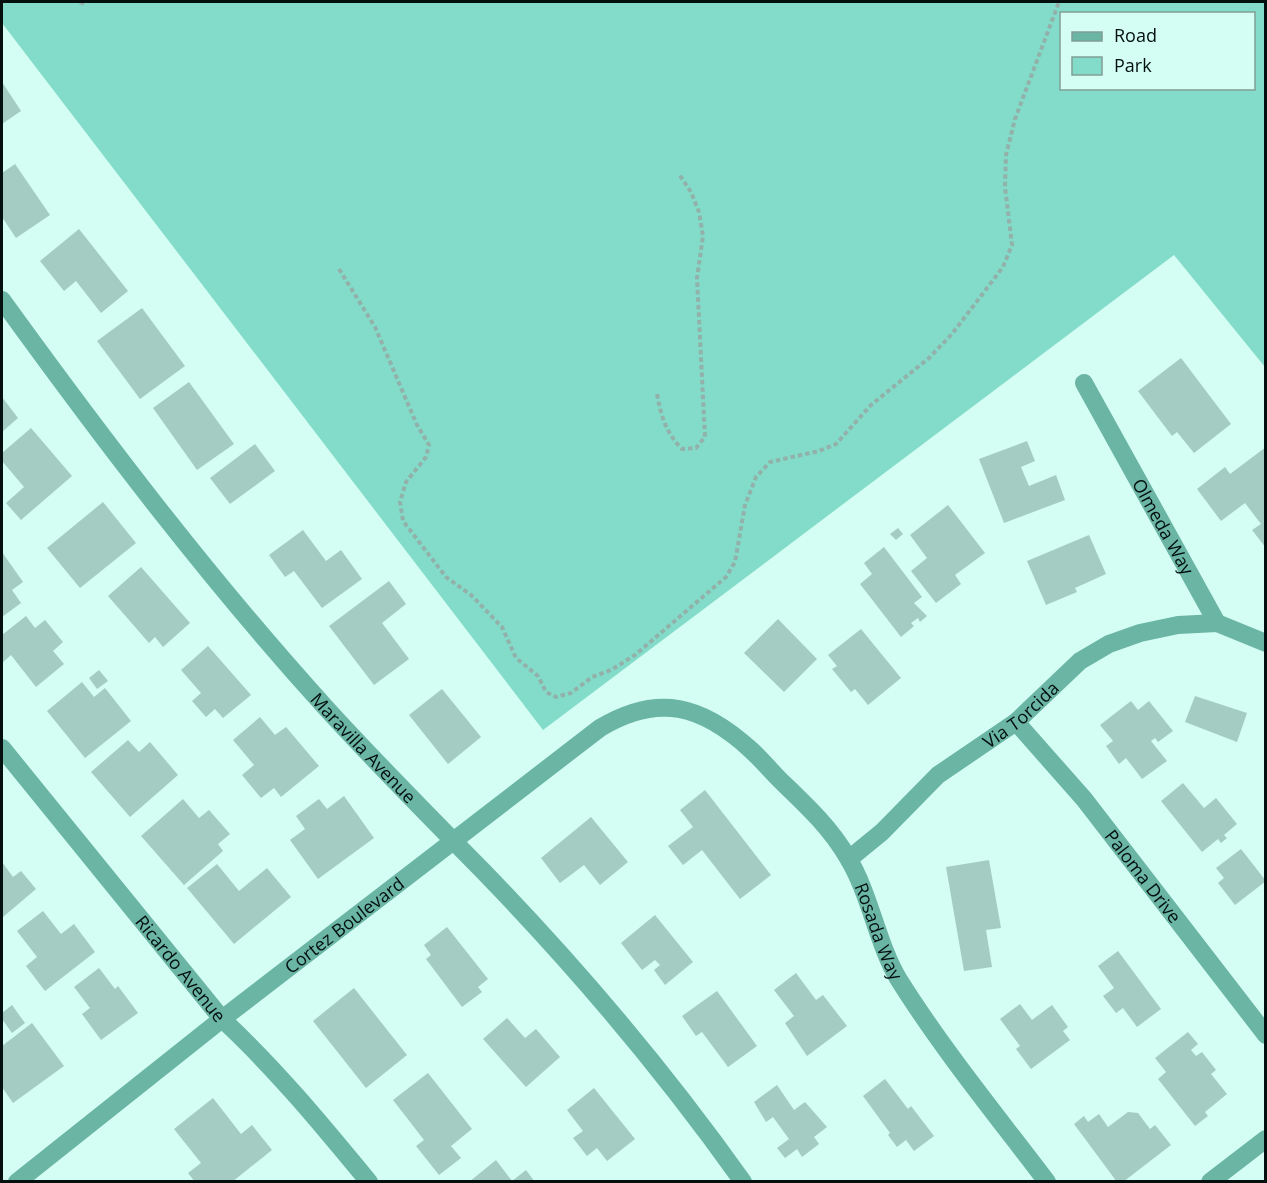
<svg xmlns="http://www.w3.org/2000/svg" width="1267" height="1183" viewBox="0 0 1267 1183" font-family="'Open Sans',sans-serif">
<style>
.green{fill:#83dcc9;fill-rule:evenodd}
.building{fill:#a4ccc2}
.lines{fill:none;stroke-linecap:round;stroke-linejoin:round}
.path{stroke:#91b1aa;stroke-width:4;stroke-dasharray:4.5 3;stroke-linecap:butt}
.minor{stroke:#6bb5a5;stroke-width:18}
.labels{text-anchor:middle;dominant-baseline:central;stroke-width:5;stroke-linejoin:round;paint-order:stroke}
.street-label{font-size:18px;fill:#03100d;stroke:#d4fdf3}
</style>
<rect width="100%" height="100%" fill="#d4fdf3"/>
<path class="green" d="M2,2H1265V367L1174,255L543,730L2,23ZM1062,14H1254V88H1062Z"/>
<g class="building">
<polygon points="2,82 21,111 2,124"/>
<polygon points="15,164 50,215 16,238 2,217 2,173"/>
<polygon points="79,229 128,291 101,313 76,281 64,291 40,261"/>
<polygon points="142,308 185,366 140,399 97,341"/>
<polygon points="1181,358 1231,424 1194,453 1177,432 1172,436 1138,391"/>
<polygon points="189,382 234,444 197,470 153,408"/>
<polygon points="2,397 18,418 2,432"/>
<polygon points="31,428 72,476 21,520 6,503 24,487 2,461 2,453"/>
<polygon points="1027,441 1035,461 1021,467 1029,486 1056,475 1065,500 1004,523 979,459"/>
<polygon points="255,444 275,471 230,504 210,478"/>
<polygon points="1266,447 1266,548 1252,530 1261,524 1245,503 1221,521 1197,489 1225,467 1230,474"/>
<polygon points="103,502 136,543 80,588 47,548"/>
<polygon points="948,505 985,553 955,575 961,584 936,603 911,571 927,558 910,535"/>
<polygon points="898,528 903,534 896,540 890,534"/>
<polygon points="303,530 326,561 341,550 362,579 322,608 294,571 285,577 269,555"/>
<polygon points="1089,535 1106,574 1075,588 1077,592 1046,605 1027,561"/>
<polygon points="884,547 922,597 914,603 927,616 920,622 918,618 911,623 914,626 901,637 860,584 872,574 864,563"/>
<polygon points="2,552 23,582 12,590 21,603 2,617"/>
<polygon points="141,567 190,623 163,647 155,637 149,643 108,596"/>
<polygon points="389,581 406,604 382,623 409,659 374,685 329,626"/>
<polygon points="26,616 35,628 45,620 63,642 53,651 64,664 36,687 11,655 3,662 2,660 2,635"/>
<polygon points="778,619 817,659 784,692 744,653"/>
<polygon points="861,629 901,678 868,705 855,689 851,692 832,669 837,666 828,655"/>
<polygon points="208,646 251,695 223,718 215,709 206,717 192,701 201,693 181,670"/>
<polygon points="99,670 108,681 97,689 89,678"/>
<polygon points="82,682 94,697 105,688 131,721 85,758 47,711"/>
<polygon points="442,689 481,737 448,764 409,715"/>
<polygon points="1195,696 1247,713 1237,742 1185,722"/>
<polygon points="1131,701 1138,710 1149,701 1173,731 1158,742 1155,738 1151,741 1167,761 1142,779 1126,758 1119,764 1106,746 1113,741 1100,725"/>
<polygon points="260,717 275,735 286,727 319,766 281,797 274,788 261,798 242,775 254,765 233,740"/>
<polygon points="128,740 139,752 150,742 178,775 130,817 91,772"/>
<polygon points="1183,783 1204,808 1216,798 1237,824 1224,835 1227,838 1221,843 1218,839 1202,852 1161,801"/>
<polygon points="705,790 771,875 740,899 702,850 683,865 668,846 693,827 680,810"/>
<polygon points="344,796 374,838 318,879 290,840 305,829 296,816 319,799 327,809"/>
<polygon points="183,799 199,818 209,810 230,834 218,844 223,851 184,885 141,836"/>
<polygon points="591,817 628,862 600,885 584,865 560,883 541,858"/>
<polygon points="1241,849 1266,881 1235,905 1218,883 1224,878 1216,868"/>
<polygon points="989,860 1001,928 986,930 992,967 964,971 946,867"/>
<polygon points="2,862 13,877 21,871 36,889 3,917"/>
<polygon points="217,864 239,891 267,868 291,897 234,944 187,888"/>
<polygon points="43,911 61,934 74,924 95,952 45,991 26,966 37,957 17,931"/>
<polygon points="655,915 693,962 665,985 654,970 660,965 655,960 642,970 621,943"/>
<polygon points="447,927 488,979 478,987 482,992 462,1007 426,959 431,955 424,945"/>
<polygon points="1118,951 1161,1009 1137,1027 1123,1008 1116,1013 1103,996 1114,988 1098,966"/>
<polygon points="99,968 115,989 118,986 138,1013 101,1040 82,1014 90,1008 74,987"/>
<polygon points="796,973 816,1000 823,995 847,1026 807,1056 785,1023 794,1016 774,990"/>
<polygon points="354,988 407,1055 366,1088 313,1021"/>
<polygon points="717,991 757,1046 728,1067 702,1032 696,1036 682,1016"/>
<polygon points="1020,1004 1032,1020 1052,1005 1068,1027 1063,1031 1070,1040 1031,1069 1016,1049 1020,1046 1000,1019"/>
<polygon points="12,1005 25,1023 12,1033 2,1019 2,1013"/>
<polygon points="507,1018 525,1038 536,1029 560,1057 526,1087 483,1039"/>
<polygon points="32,1023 64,1066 13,1103 2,1087 2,1046"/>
<polygon points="1188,1032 1198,1044 1191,1050 1196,1056 1202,1052 1216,1070 1211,1074 1227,1094 1205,1112 1208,1116 1195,1126 1158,1079 1166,1072 1155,1058"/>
<polygon points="428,1073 472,1129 451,1146 461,1158 439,1175 416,1146 424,1140 393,1100"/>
<polygon points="885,1079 908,1109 911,1106 934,1136 914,1151 906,1140 897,1147 888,1135 890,1133 863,1096"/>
<polygon points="777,1085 794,1110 805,1102 827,1127 814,1137 819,1144 802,1157 797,1149 785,1158 777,1148 789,1139 773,1117 766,1122 754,1102"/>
<polygon points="594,1088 635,1139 607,1161 597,1148 587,1156 573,1138 583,1131 567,1110"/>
<polygon points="213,1098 241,1134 252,1125 272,1150 232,1182 195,1182 188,1173 201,1163 174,1129"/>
<polygon points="1128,1112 1138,1113 1150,1129 1155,1125 1171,1145 1123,1182 1117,1182 1074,1124 1084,1116 1088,1122 1099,1114 1108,1127"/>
<polygon points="496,1160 512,1181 526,1170 535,1182 469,1182"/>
</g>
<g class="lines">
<g class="path">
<polyline points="80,2 86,5"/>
<polyline points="339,269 375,327 417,425 429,445 426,457 406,482 400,502 403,521 446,577 471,595 502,627 516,658 538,676 546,692 556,697 571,693 592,677 611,670 635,655 726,577 735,562 745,505 756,477 770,462 819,451 836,444 871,405 929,358 952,334 1003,267 1012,245 1005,187 1006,155 1015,119 1059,2"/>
<path d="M657,394C661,416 666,433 682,449L696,448L705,437L697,278L703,236L699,212L691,192L679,174"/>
</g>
<g class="minor">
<path id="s1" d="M2,300C104,441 209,579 326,708C377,764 430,817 483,871C576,967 665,1072 743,1182"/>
<path id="s2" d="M1084,383L1217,623L1266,643"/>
<path id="s3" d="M1016,722L1084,799L1266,1035"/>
<path id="s4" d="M2,748L222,1019C276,1069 322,1125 369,1182"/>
<path id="s5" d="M849,859L882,832L938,775L1016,722L1080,661L1109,644L1140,633L1178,625L1217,623"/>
<path id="s6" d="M17,1182L222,1019L600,728C658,693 702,705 751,750C761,759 770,770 779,779C805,804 830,827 848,858C870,894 878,946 899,980C943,1050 997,1116 1047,1182"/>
<polyline points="1210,1182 1266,1139"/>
</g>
</g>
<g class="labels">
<g class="street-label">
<text stroke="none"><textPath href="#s2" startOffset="164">Olmeda Way</textPath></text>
<text stroke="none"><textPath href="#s5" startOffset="225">Via Torcida</textPath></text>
<text stroke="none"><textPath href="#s1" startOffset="576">Maravilla Avenue</textPath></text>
<text stroke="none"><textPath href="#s3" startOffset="200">Paloma Drive</textPath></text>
<text stroke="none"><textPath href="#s6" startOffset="416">Cortez Boulevard</textPath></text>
<text stroke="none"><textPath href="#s6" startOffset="1131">Rosada Way</textPath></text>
<text stroke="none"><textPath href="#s4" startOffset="284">Ricardo Avenue</textPath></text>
</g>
</g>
<rect width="1267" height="1183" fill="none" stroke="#03100d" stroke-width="6"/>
<rect x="1060" y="12" width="195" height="78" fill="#d4fdf3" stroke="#809e97" stroke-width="1.5"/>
<rect x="1072" y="32" width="30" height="9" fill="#6bb5a5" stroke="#809e97" stroke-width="1.5"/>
<text x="1114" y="42" font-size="18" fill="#03100d">Road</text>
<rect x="1072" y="57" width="30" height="18" fill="#83dcc9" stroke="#809e97" stroke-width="1.5"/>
<text x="1114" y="72" font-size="18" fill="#03100d">Park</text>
</svg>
